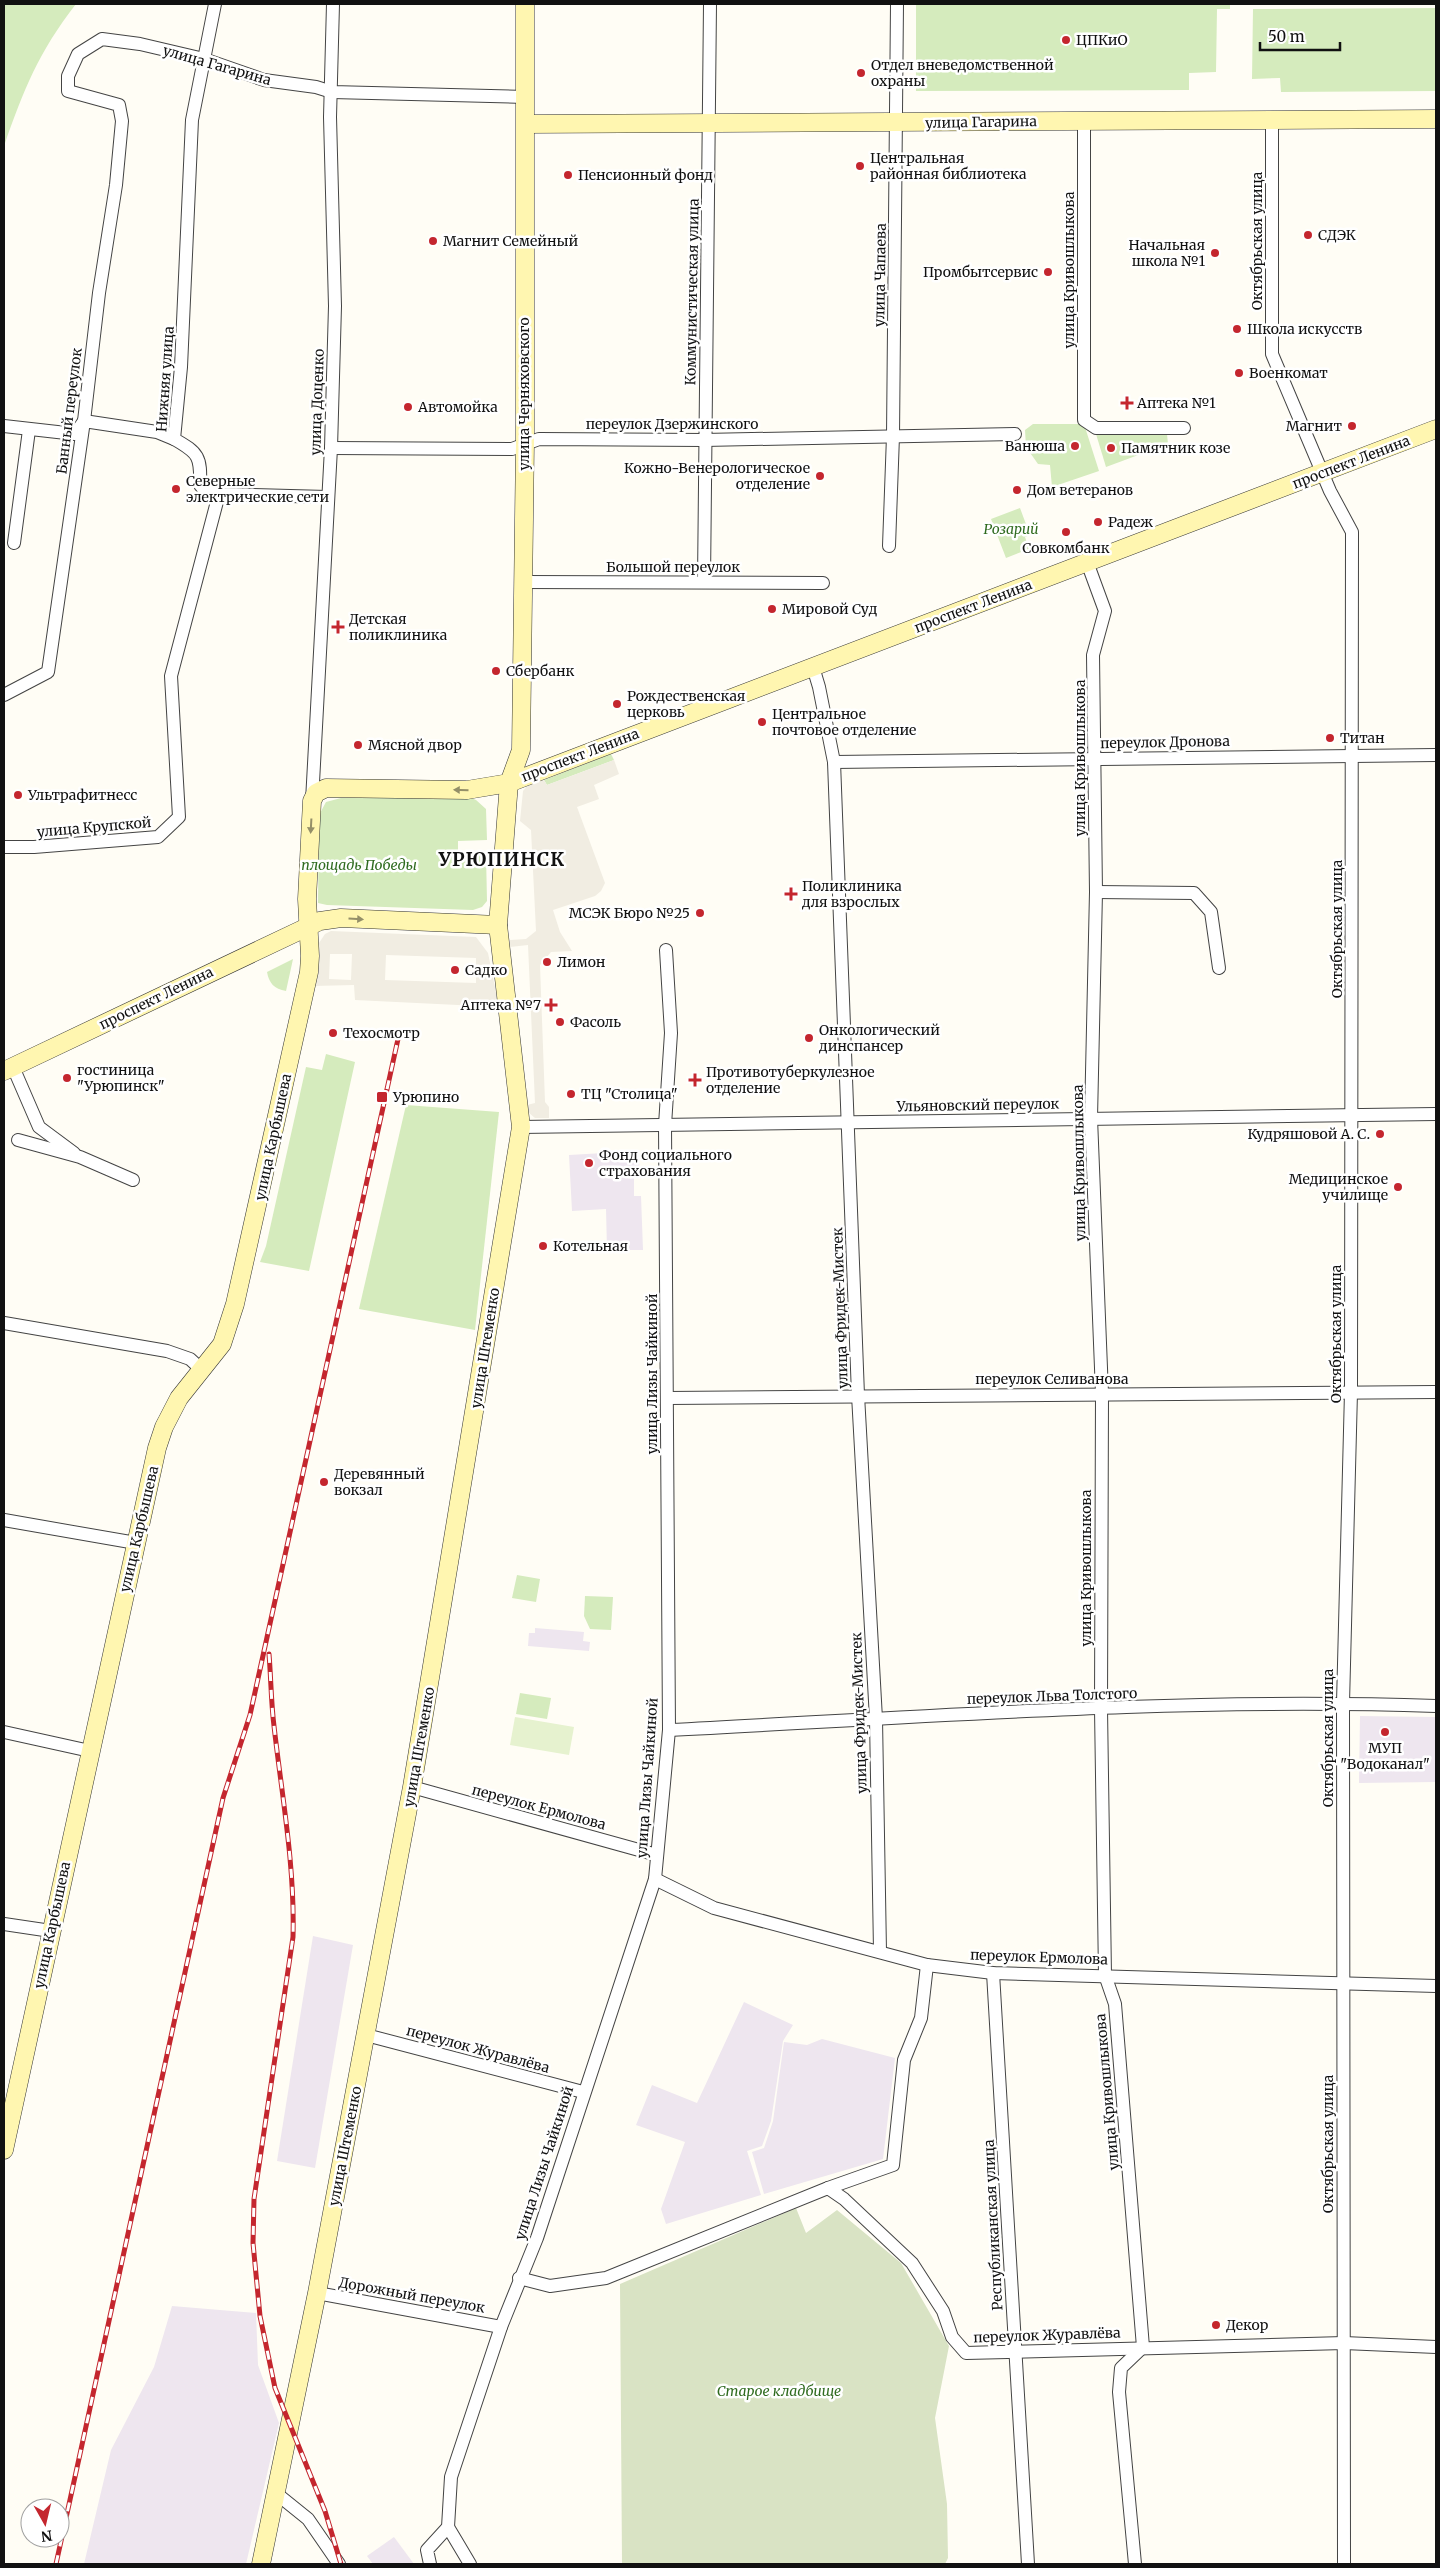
<svg xmlns="http://www.w3.org/2000/svg" width="1440" height="2568" viewBox="0 0 1440 2568" font-family="Merriweather,serif">
<style>
.industrial{fill:#eee6ef}
.green{fill:#d5ebbd}
.cemetery{fill:#d9e3c4}
.pitch{fill:#e6f2cf}
.plaza{fill:#f1ede2;fill-rule:evenodd}
.lines{fill:none;stroke-linecap:round;stroke-linejoin:round}
.street-casing{stroke:#444;stroke-width:14}
.secondary-casing{stroke:#333;stroke-width:19}
.street{stroke:#fff;stroke-width:12}
.secondary{stroke:#fff6b0;stroke-width:18}
.rail-casing{stroke:#c4262e;stroke-width:5}
.rail{stroke:#fff;stroke-width:3;stroke-dasharray:9;stroke-linecap:butt}
.oneway{fill:#948f68}
.poi-dot{fill:#c4262e;stroke:#fff;stroke-width:2}
.labels{text-anchor:middle;dominant-baseline:central;stroke-width:5;stroke-linejoin:round;paint-order:stroke}
.poi-label{font-size:14px;fill:#111;stroke:#fff;text-anchor:start}
.street-label{font-size:14px;fill:#111;stroke:#fff}
.park-label{font-size:14px;font-style:italic;fill:#2f6b1f;stroke:#fff}
.district-label{font-size:19px;font-weight:bold;letter-spacing:1px;fill:#111;stroke:#fff}
</style>
<rect width="100%" height="100%" fill="#fffdf5"/>
<g class="industrial">
<polygon points="638,1151 640,1172 634,1173 634,1196 641,1196 643,1250 607,1250 606,1209 572,1211 569,1155"/>
<polygon points="535,1628 584,1632 583,1641 590,1642 589,1651 528,1646 529,1633 535,1633"/>
<polygon points="1360,1716 1436,1717 1436,1782 1359,1783"/>
<polygon points="313,1936 353,1945 315,2168 277,2161"/>
<polygon points="744,2002 793,2025 783,2041 771,2121 762,2146 747,2151 761,2195 666,2224 661,2209 685,2142 636,2125 652,2085 697,2103"/>
<polygon points="822,2039 895,2058 883,2159 764,2194 752,2152 764,2148 773,2121 784,2042 807,2045"/>
<polygon points="172,2306 256,2313 258,2365 279,2423 246,2564 84,2564 111,2450 154,2367"/>
<polygon points="394,2537 414,2564 373,2564 367,2556"/>
</g>
<g class="green">
<path d="M4,4H76C38,53 24,89 4,146Z"/>
<polygon points="916,4 1230,4 1230,9 1217,9 1216,72 1189,73 1189,90 916,91"/>
<polygon points="1436,8 1436,91 1281,92 1280,78 1252,79 1253,9"/>
<polygon points="1033,424 1084,424 1099,471 1052,487 1050,465 1038,464 1026,447 1025,430"/>
<polygon points="1096,434 1167,434 1168,444 1106,467"/>
<polygon points="1020,508 1030,535 1025,537 1029,549 1006,558 991,519"/>
<polygon points="611,754 614,760 547,785 544,780"/>
<polygon points="469,797 476,800 486,809 487,840 458,841 458,854 486,854 487,901 482,907 473,910 327,905 318,903 319,815 326,802 341,798"/>
<path d="M293,959L286,991C274,989 269,983 267,972Z"/>
<polygon points="326,1054 355,1062 309,1271 260,1262 266,1246 306,1067 322,1070"/>
<polygon points="406,1105 499,1112 475,1330 359,1309"/>
<polygon points="517,1575 540,1579 536,1602 512,1598"/>
<polygon points="585,1596 613,1597 611,1630 590,1629 584,1616"/>
<polygon points="520,1693 551,1698 547,1719 516,1714"/>
</g>
<polygon class="cemetery" points="796,2208 806,2233 837,2210 901,2263 949,2346 935,2418 947,2504 948,2558 945,2564 622,2564 620,2284"/>
<polygon class="pitch" points="515,1717 574,1727 569,1755 510,1745"/>
<g class="plaza">
<polygon points="614,760 619,774 594,785 599,799 577,807 605,883 601,891 595,896 553,910 560,932 572,951 551,952 540,965 545,1102 549,1107 549,1118 535,1118 528,1112 527,1105 535,1103 528,945 510,947 510,940 526,939 536,931 531,830 520,821 523,791 527,786 544,780 547,785"/>
<path d="M331,931L476,937L488,953L499,1007L355,1000L354,985L313,986L319,943L325,934ZM330,954H352L351,980L329,979ZM386,955L476,958V983L385,980Z"/>
</g>
<g class="lines">
<g class="street-casing">
<g id="street">
<polyline points="1272,120 1272,354 1330,491 1352,532 1351,1392 1343,1703 1344,2564"/>
<polyline points="1084,121 1084,420 1096,428 1184,428"/>
<polyline points="4,426 75,434 84,421 157,432 174,439"/>
<polyline points="331,448 512,449 539,439 704,440 1015,434"/>
<polyline points="219,494 327,497"/>
<polyline points="14,543 29,430"/>
<polyline points="889,546 893,436 897,4"/>
<polyline points="1087,562 1105,611 1093,655 1096,892 1091,1118 1102,1393 1101,1709 1105,1975 1115,2004 1143,2347 1121,2368 1119,2392 1135,2564"/>
<polyline points="704,581 710,4"/>
<polyline points="523,582 823,583"/>
<polyline points="813,667 819,687 834,762 858,1395 876,1719 880,1951"/>
<polyline points="4,695 48,672 84,421 99,293 116,185 122,121 119,105 68,91 68,76 78,54 102,39 140,44 204,59 264,80 316,87 332,92 525,97"/>
<polyline points="834,762 1436,755"/>
<polyline points="312,801 331,448 335,306 330,117 333,4"/>
<path d="M4,847H34L158,837L179,817L171,676L219,494L205,491L200,485C201,457 199,453 174,439L181,367L192,120L215,4"/>
<polyline points="1096,892 1194,893 1211,912 1219,968"/>
<polyline points="13,1067 39,1127 74,1153"/>
<polyline points="521,1127 1436,1114"/>
<polyline points="18,1140 80,1157 133,1180"/>
<polyline points="4,1323 167,1351 190,1359 202,1370"/>
<polyline points="668,1398 1436,1392"/>
<polyline points="4,1520 136,1543"/>
<path d="M669,1730C924,1717 1181,1697 1436,1706"/>
<polyline points="4,1732 90,1751"/>
<polyline points="412,1787 657,1855"/>
<polyline points="655,1879 714,1908 927,1965 993,1973 1436,1986"/>
<polyline points="4,1924 51,1931"/>
<polyline points="993,1973 1028,2564"/>
<polyline points="366,2035 583,2092"/>
<polyline points="828,2188 893,2165 904,2060 921,2018 927,1965"/>
<polyline points="519,2278 550,2286 606,2278 828,2188 844,2199 912,2263 943,2311 952,2337 966,2353 1344,2343 1436,2347"/>
<polyline points="317,2293 501,2327"/>
<polyline points="277,2494 308,2519 339,2564"/>
<polyline points="448,2527 470,2564"/>
<polyline points="430,2564 427,2550 448,2527 451,2477 501,2327 537,2238 655,1879 669,1730 665,1125 671,1033 666,950"/>
</g>
</g>
<g class="secondary-casing">
<g id="secondary">
<polyline points="526,124 1436,119"/>
<polyline points="4,1071 320,921 341,918 498,925"/>
<polyline points="4,2150 157,1448 164,1427 179,1398 222,1344 235,1304 309,972 310,956 307,899 312,801 316,793 326,788 467,790 509,783 1436,429"/>
<polyline points="261,2564 317,2293 412,1787 521,1127 498,925 509,783 521,750 525,442 525,4"/>
</g>
</g>
<use href="#street" class="street"/>
<use href="#secondary" class="secondary"/>
<g class="rail-casing">
<g id="rail">
<path d="M269,1654C271,1678 271,1702 274,1726C282,1797 295,1866 293,1937L254,2199L253,2243L260,2316L275,2388L325,2511L341,2564"/>
<polyline points="56,2564 223,1798 250,1715 398,1039"/>
</g>
</g>
<use href="#rail" class="rail"/>
</g>
<defs><path id="oneway-solid" d="M-6-.8H1V-3.2L6.5 0L1 3.2V.8H-6Z" transform="scale(1.25)"/></defs>
<g class="oneway">
<use href="#oneway-solid" transform="translate(461 790) rotate(-179)"/>
<use href="#oneway-solid" transform="translate(311 826) rotate(93)"/>
<use href="#oneway-solid" transform="translate(356 919) rotate(3)"/>
</g>
<g class="poi-dot">
<circle cx="1066" cy="40" r="5"/>
<circle cx="861" cy="73" r="5"/>
<circle cx="860" cy="166" r="5"/>
<circle cx="568" cy="175" r="5"/>
<circle cx="1308" cy="235" r="5"/>
<circle cx="433" cy="241" r="5"/>
<circle cx="1215" cy="253" r="5"/>
<circle cx="1048" cy="272" r="5"/>
<circle cx="1237" cy="329" r="5"/>
<circle cx="1239" cy="373" r="5"/>
<path d="M1124.5 395.5h5v5h5v5h-5v5h-5v-5h-5v-5h5z"/>
<circle cx="408" cy="407" r="5"/>
<circle cx="1352" cy="426" r="5"/>
<circle cx="1075" cy="446" r="5"/>
<circle cx="1111" cy="448" r="5"/>
<circle cx="820" cy="476" r="5"/>
<circle cx="176" cy="489" r="5"/>
<circle cx="1017" cy="490" r="5"/>
<circle cx="1098" cy="522" r="5"/>
<circle cx="1066" cy="532" r="5"/>
<circle cx="772" cy="609" r="5"/>
<path d="M335.5 619.5h5v5h5v5h-5v5h-5v-5h-5v-5h5z"/>
<circle cx="496" cy="671" r="5"/>
<circle cx="617" cy="704" r="5"/>
<circle cx="762" cy="722" r="5"/>
<circle cx="1330" cy="738" r="5"/>
<circle cx="358" cy="745" r="5"/>
<circle cx="18" cy="795" r="5"/>
<path d="M788.5 886.5h5v5h5v5h-5v5h-5v-5h-5v-5h5z"/>
<circle cx="700" cy="913" r="5"/>
<circle cx="547" cy="962" r="5"/>
<circle cx="455" cy="970" r="5"/>
<path d="M548.5 997.5h5v5h5v5h-5v5h-5v-5h-5v-5h5z"/>
<circle cx="560" cy="1022" r="5"/>
<circle cx="333" cy="1033" r="5"/>
<circle cx="809" cy="1038" r="5"/>
<circle cx="67" cy="1078" r="5"/>
<path d="M692.5 1072.5h5v5h5v5h-5v5h-5v-5h-5v-5h5z"/>
<circle cx="571" cy="1094" r="5"/>
<rect x="376" y="1091" width="12" height="12" rx="2.5"/>
<circle cx="1380" cy="1134" r="5"/>
<circle cx="589" cy="1163" r="5"/>
<circle cx="1398" cy="1187" r="5"/>
<circle cx="543" cy="1246" r="5"/>
<circle cx="324" cy="1482" r="5"/>
<circle cx="1385" cy="1732" r="5"/>
<circle cx="1216" cy="2325" r="5"/>
</g>
<g class="labels">
<g class="poi-label">
<text x="1076" y="40">ЦПКиО</text>
<text x="871" y="65">Отдел вневедомственной<tspan x="871" dy="16">охраны</tspan></text>
<text x="870" y="158">Центральная<tspan x="870" dy="16">районная библиотека</tspan></text>
<text x="578" y="175">Пенсионный фонд</text>
<text x="1318" y="235">СДЭК</text>
<text x="443" y="241">Магнит Семейный</text>
<text x="1205" y="245" text-anchor="end">Начальная<tspan x="1205" dy="16">школа №1</tspan></text>
<text x="1038" y="272" text-anchor="end">Промбытсервис</text>
<text x="1247" y="329">Школа искусств</text>
<text x="1249" y="373">Военкомат</text>
<text x="1137" y="403">Аптека №1</text>
<text x="418" y="407">Автомойка</text>
<text x="1342" y="426" text-anchor="end">Магнит</text>
<text x="1065" y="446" text-anchor="end">Ванюша</text>
<text x="1121" y="448">Памятник козе</text>
<text x="810" y="468" text-anchor="end">Кожно-Венерологическое<tspan x="810" dy="16">отделение</tspan></text>
<text x="186" y="481">Северные<tspan x="186" dy="16">электрические сети</tspan></text>
<text x="1027" y="490">Дом ветеранов</text>
<text x="1108" y="522">Радеж</text>
<text x="1066" y="548" text-anchor="middle">Совкомбанк</text>
<text x="782" y="609">Мировой Суд</text>
<text x="349" y="619">Детская<tspan x="349" dy="16">поликлиника</tspan></text>
<text x="506" y="671">Сбербанк</text>
<text x="627" y="696">Рождественская<tspan x="627" dy="16">церковь</tspan></text>
<text x="772" y="714">Центральное<tspan x="772" dy="16">почтовое отделение</tspan></text>
<text x="1340" y="738">Титан</text>
<text x="368" y="745">Мясной двор</text>
<text x="28" y="795">Ультрафитнесс</text>
<text x="802" y="886">Поликлиника<tspan x="802" dy="16">для взрослых</tspan></text>
<text x="690" y="913" text-anchor="end">МСЭК Бюро №25</text>
<text x="557" y="962">Лимон</text>
<text x="465" y="970">Садко</text>
<text x="541" y="1005" text-anchor="end">Аптека №7</text>
<text x="570" y="1022">Фасоль</text>
<text x="819" y="1030">Онкологический<tspan x="819" dy="16">динспансер</tspan></text>
<text x="343" y="1033">Техосмотр</text>
<text x="77" y="1070">гостиница<tspan x="77" dy="16">"Урюпинск"</tspan></text>
<text x="706" y="1072">Противотуберкулезное<tspan x="706" dy="16">отделение</tspan></text>
<text x="581" y="1094">ТЦ "Столица"</text>
<text x="393" y="1097">Урюпино</text>
<text x="1370" y="1134" text-anchor="end">Кудряшовой А. С.</text>
<text x="599" y="1155">Фонд социального<tspan x="599" dy="16">страхования</tspan></text>
<text x="1388" y="1179" text-anchor="end">Медицинское<tspan x="1388" dy="16">училище</tspan></text>
<text x="553" y="1246">Котельная</text>
<text x="334" y="1474">Деревянный<tspan x="334" dy="16">вокзал</tspan></text>
<text x="1385" y="1748" text-anchor="middle">МУП<tspan x="1385" dy="16">"Водоканал"</tspan></text>
<text x="1226" y="2325">Декор</text>
</g>
<g class="street-label">
<text transform="translate(217 65) rotate(16)">улица Гагарина</text>
<text transform="translate(981 122) rotate(-1)">улица Гагарина</text>
<text transform="translate(1257 241) rotate(-90)">Октябрьская улица</text>
<text transform="translate(1069 270) rotate(-90)">улица Кривошлыкова</text>
<text transform="translate(880 275) rotate(-89)">улица Чапаева</text>
<text transform="translate(692 292) rotate(-89)">Коммунистическая улица</text>
<text transform="translate(165 379) rotate(-86)">Нижняя улица</text>
<text transform="translate(524 394) rotate(-90)">улица Черняховского</text>
<text transform="translate(317 402) rotate(-88)">улица Доценко</text>
<text transform="translate(69 411) rotate(-83)">Банный переулок</text>
<text x="672" y="424">переулок Дзержинского</text>
<text transform="translate(1351 462) rotate(-21)">проспект Ленина</text>
<text x="673" y="567">Большой переулок</text>
<text transform="translate(973 606) rotate(-21)">проспект Ленина</text>
<text transform="translate(1165 742) rotate(-1)">переулок Дронова</text>
<text transform="translate(580 755) rotate(-21)">проспект Ленина</text>
<text transform="translate(1080 758) rotate(-90)">улица Кривошлыкова</text>
<text transform="translate(94 827) rotate(-5)">улица Крупской</text>
<text transform="translate(1337 929) rotate(-90)">Октябрьская улица</text>
<text transform="translate(156 998) rotate(-26)">проспект Ленина</text>
<text transform="translate(978 1105) rotate(-1)">Ульяновский переулок</text>
<text transform="translate(273 1137) rotate(-78)">улица Карбышева</text>
<text transform="translate(1079 1163) rotate(-91)">улица Кривошлыкова</text>
<text transform="translate(840 1308) rotate(-92)">улица Фридек-Мистек</text>
<text transform="translate(1336 1334) rotate(-90)">Октябрьская улица</text>
<text transform="translate(485 1348) rotate(-81)">улица Штеменко</text>
<text transform="translate(652 1374) rotate(-90)">улица Лизы Чайкиной</text>
<text x="1052" y="1379">переулок Селиванова</text>
<text transform="translate(139 1529) rotate(-77)">улица Карбышева</text>
<text transform="translate(1086 1568) rotate(-90)">улица Кривошлыкова</text>
<text transform="translate(1052 1696) rotate(-2)">переулок Льва Толстого</text>
<text transform="translate(859 1713) rotate(-92)">улица Фридек-Мистек</text>
<text transform="translate(1328 1738) rotate(-90)">Октябрьская улица</text>
<text transform="translate(419 1747) rotate(-80)">улица Штеменко</text>
<text transform="translate(647 1778) rotate(-86)">улица Лизы Чайкиной</text>
<text transform="translate(539 1807) rotate(15)">переулок Ермолова</text>
<text transform="translate(52 1925) rotate(-78)">улица Карбышева</text>
<text transform="translate(1039 1957) rotate(2)">переулок Ермолова</text>
<text transform="translate(478 2049) rotate(15)">переулок Журавлёва</text>
<text transform="translate(1107 2092) rotate(-95)">улица Кривошлыкова</text>
<text transform="translate(1328 2144) rotate(-90)">Октябрьская улица</text>
<text transform="translate(345 2146) rotate(-79)">улица Штеменко</text>
<text transform="translate(544 2163) rotate(-72)">улица Лизы Чайкиной</text>
<text transform="translate(993 2225) rotate(-93)">Республиканская улица</text>
<text transform="translate(412 2295) rotate(10)">Дорожный переулок</text>
<text transform="translate(1047 2335) rotate(-2)">переулок Журавлёва</text>
</g>
<g class="park-label">
<text x="1011" y="529">Розарий</text>
<text x="359" y="865">площадь Победы</text>
<text x="779" y="2391">Старое кладбище</text>
</g>
<g class="district-label">
<text x="502" y="859">УРЮПИНСК</text>
</g>
</g>
<rect width="1440" height="2568" fill="none" stroke="#111111" stroke-width="10"/>
<g transform="translate(45 2523) rotate(172)"><circle r="24" fill="#ffffff" stroke="#a0a0a0"/>
<path d="M0-4L9 19L0 12L-9 19Z" fill="#c4262e"/>
<text y="-8" font-size="14" font-weight="bold" text-anchor="middle" fill="#111111">N</text>
</g>
<path d="M1260 42v8h80v-8" fill="none" stroke="#111111" stroke-width="2.5"/>
<text x="1268" y="42" font-size="15" fill="#111111" stroke="#ffffff" stroke-width="4" paint-order="stroke">50 m</text>
</svg>
